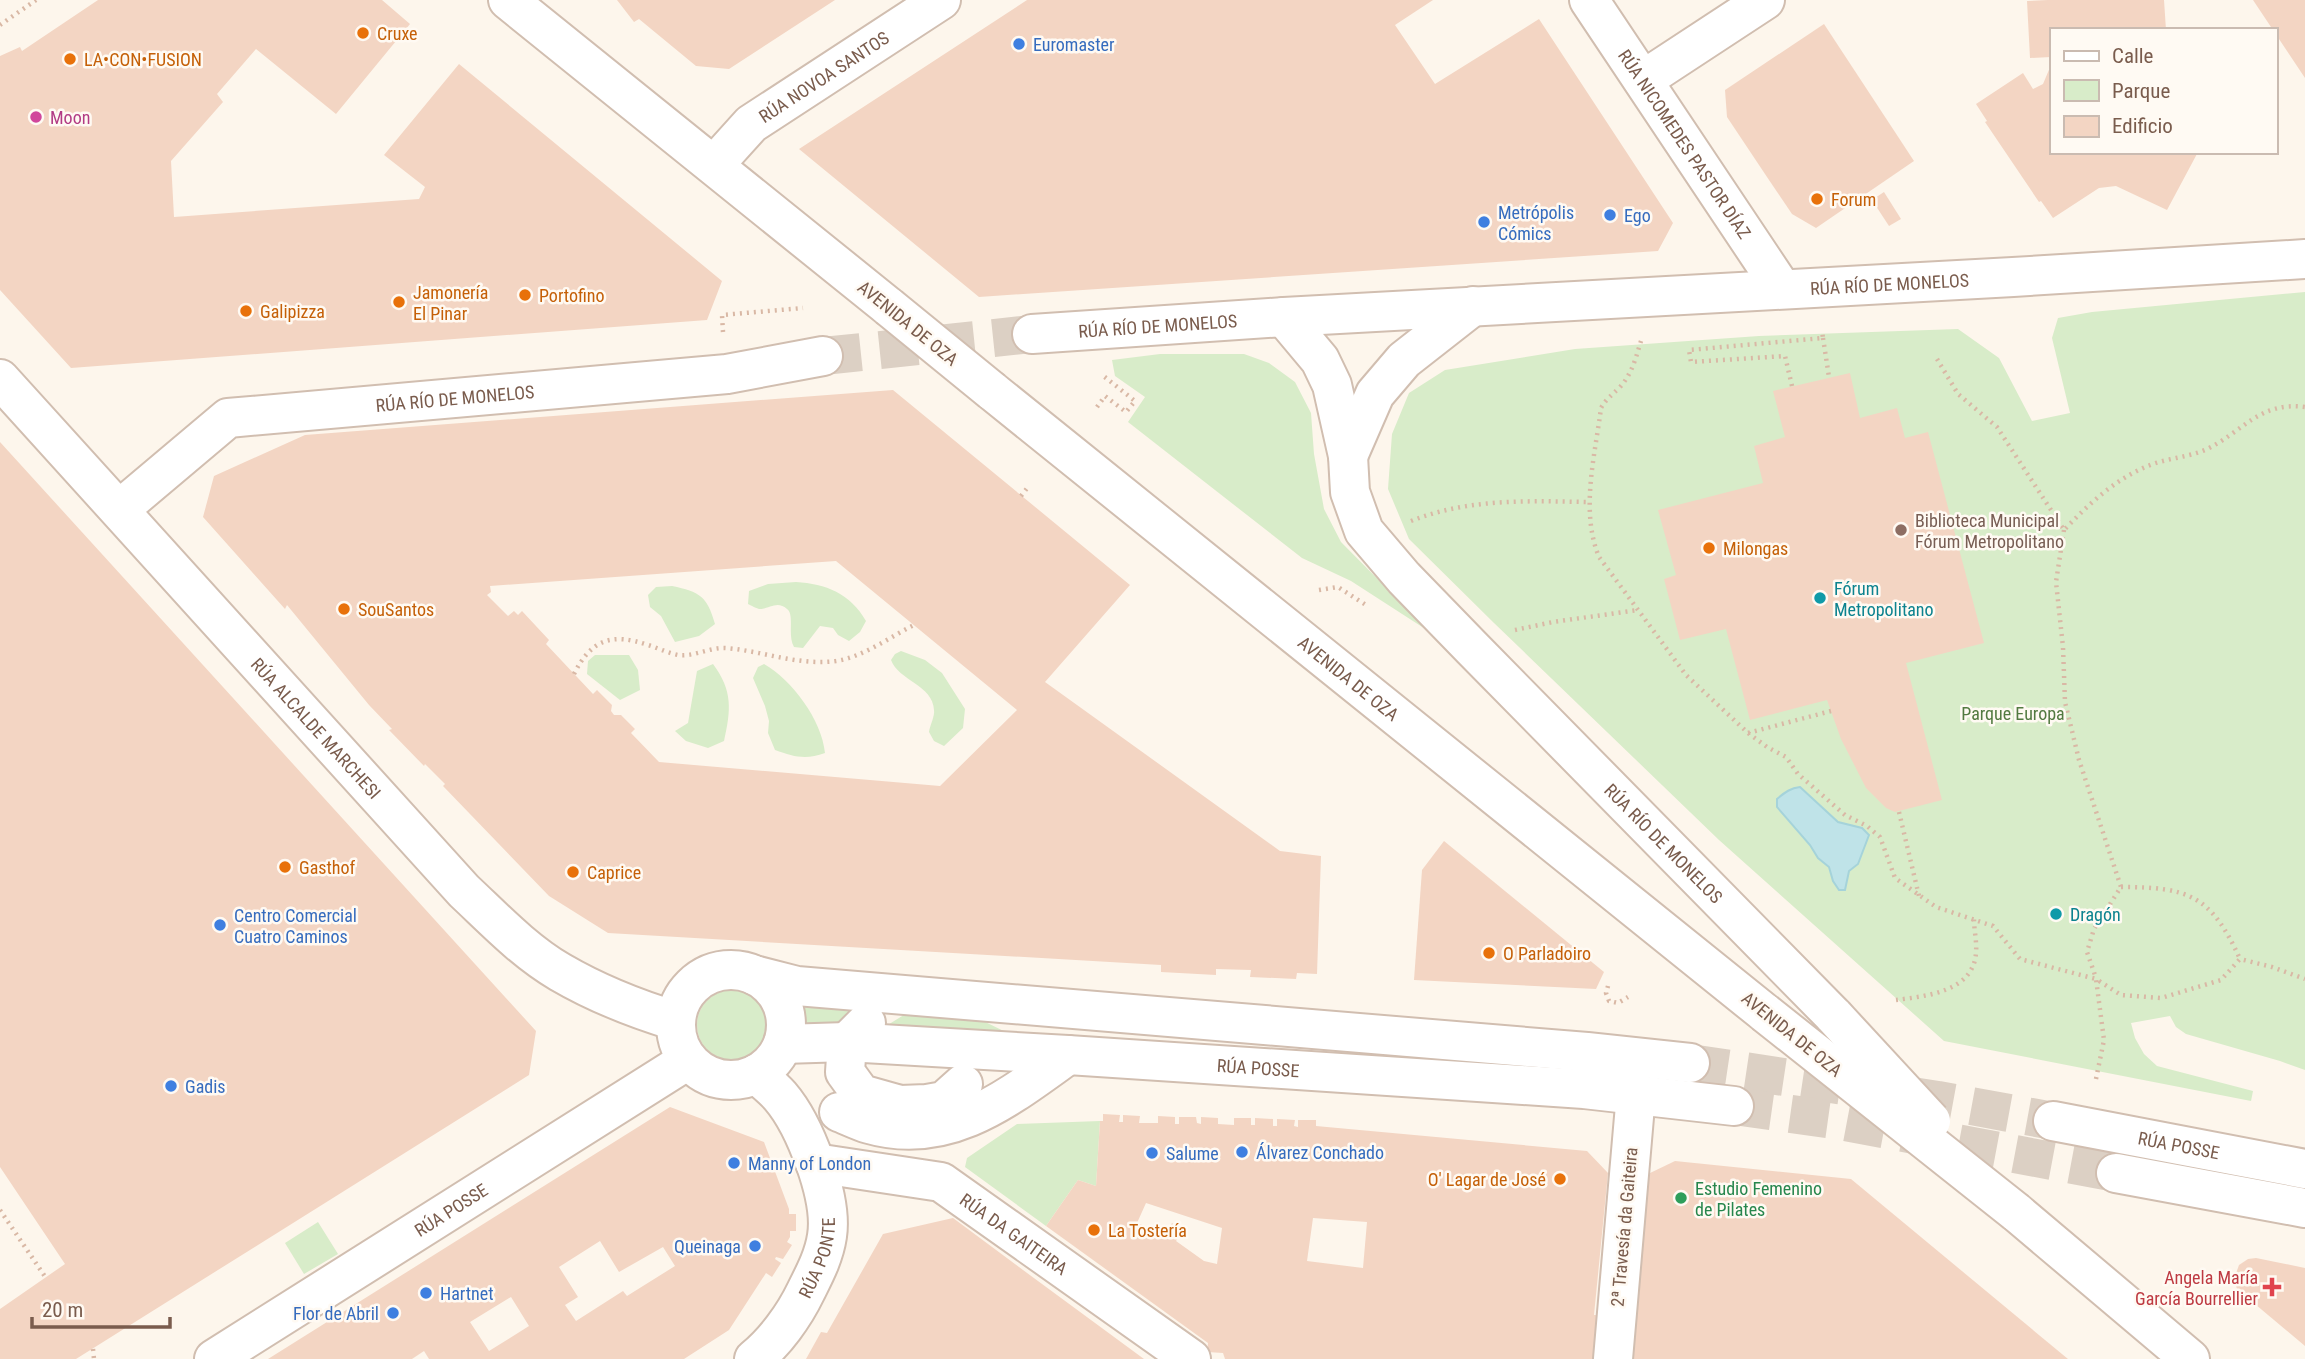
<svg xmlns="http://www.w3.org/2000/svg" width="2305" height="1359" viewBox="0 0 2305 1359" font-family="'Roboto Condensed',sans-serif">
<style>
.green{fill:#d8ecc9}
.water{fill:#bfe3e8;stroke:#a5d3da;stroke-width:2}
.building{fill:#f3d5c3;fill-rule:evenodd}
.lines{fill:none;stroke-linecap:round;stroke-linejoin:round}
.minor-tunnel{stroke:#dcd0c4;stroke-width:38;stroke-dasharray:38 19;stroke-linecap:butt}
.minor-casing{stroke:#d1beb0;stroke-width:42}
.path{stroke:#d9b8a5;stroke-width:4.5;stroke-dasharray:2 5;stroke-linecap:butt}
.minor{stroke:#fff;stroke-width:38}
.minor-bridge-casing{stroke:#d1beb0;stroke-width:42;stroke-linecap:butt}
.minor-bridge{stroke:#fff;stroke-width:38}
.food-dot{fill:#e8710a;stroke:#fffaf3;stroke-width:2.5}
.shop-dot{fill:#3f7fe0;stroke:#fffaf3;stroke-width:2.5}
.hotel-dot{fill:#d1479c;stroke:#fffaf3;stroke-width:2.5}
.education-dot{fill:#8d6e63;stroke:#fffaf3;stroke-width:2.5}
.culture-dot{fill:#0f9aa8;stroke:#fffaf3;stroke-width:2.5}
.leisure-dot{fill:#2e9e5b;stroke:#fffaf3;stroke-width:2.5}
.health-dot{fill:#e0444e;stroke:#fffaf3;stroke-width:2.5}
.labels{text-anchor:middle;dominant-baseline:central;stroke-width:5;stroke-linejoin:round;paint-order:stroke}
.food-label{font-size:18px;fill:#c56008;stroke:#fffaf3;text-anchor:start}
.shop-label{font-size:18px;fill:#366cbe;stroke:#fffaf3;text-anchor:start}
.street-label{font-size:18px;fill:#7a5c4d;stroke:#fffaf3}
.hotel-label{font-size:18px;fill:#b23c85;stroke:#fffaf3;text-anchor:start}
.education-label{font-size:18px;fill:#785e54;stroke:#fffaf3;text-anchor:start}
.culture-label{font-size:18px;fill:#0d838f;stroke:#fffaf3;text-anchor:start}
.park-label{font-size:18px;fill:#537a41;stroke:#fffaf3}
.leisure-label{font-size:18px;fill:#27864d;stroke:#fffaf3;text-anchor:start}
.health-label{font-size:18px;fill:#be3a42;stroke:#fffaf3;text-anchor:end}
</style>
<rect width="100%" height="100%" fill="#fdf6ec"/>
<g class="green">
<polygon points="2305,292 2305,1070 2280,1061 2186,1034 2176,1027 2170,1016 2131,1023 2135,1038 2144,1054 2157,1066 2253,1091 2251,1101 1944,1041 1719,840 1494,623 1409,539 1388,489 1392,434 1409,393 1445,370 1575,349 1759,336 1958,329 1999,358 2032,421 2070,413 2052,338 2058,318 2092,312"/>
<polygon points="1160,354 1244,354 1269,363 1295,382 1311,413 1314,454 1324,509 1341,542 1430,632 1351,581 1302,558 1128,422 1145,397 1115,376 1112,360"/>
<path d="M796,582C826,584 850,593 866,621L860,632L849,641L838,635L833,628L820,626L803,648L794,647C787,635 795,615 787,609C777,600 770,609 759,609C758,609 750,605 748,604L749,591L768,584Z"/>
<path d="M672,586C700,592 707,596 715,624L699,636L675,642L661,616L650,607L648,595L656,587Z"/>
<path d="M901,651L925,660L942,673L965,709L963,728L944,746L934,741L929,732C930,725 935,716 934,710C933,685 899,681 891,660L895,654Z"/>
<polygon points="595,655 629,655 638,670 640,690 620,700 587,674 588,661"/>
<path d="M713,664C733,691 731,710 724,741L708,748L686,741L675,731L688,723L697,671Z"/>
<path d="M764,664C792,680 822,720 825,753C806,760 794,757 775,750L768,733L769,721L765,706L753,678L758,667Z"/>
<circle cx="732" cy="1025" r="35"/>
<polygon points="797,997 865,1001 836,1030 803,1027"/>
<polygon points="907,1013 971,1015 1024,1041 878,1031"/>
<polygon points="1100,1121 1096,1186 1078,1180 1046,1226 965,1167 967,1158 1017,1124"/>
<polygon points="318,1222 338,1254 304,1274 285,1243"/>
</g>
<path class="water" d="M1800,787L1838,822L1862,828L1869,835L1858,864L1849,871L1845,890H1839L1833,881L1829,867L1818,858L1810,845L1777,807V799C1785,792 1791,788 1800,787Z"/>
<g class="building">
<polygon points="98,0 382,0 410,24 336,114 256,49 217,94 223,102 171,161 174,217 419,199 425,187 384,155 459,64 722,281 707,320 71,368 0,290 0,56 20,47 22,51"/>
<polygon points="617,0 835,0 729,69 696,66 639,19 634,22"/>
<polygon points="1027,0 1433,0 1395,25 1435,84 1539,19 1673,223 1658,251 979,297 799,149"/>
<polygon points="2048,0 2164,0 2166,30 2051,30 2051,57 2030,58 2027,1"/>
<polygon points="2253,0 2305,0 2305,78 2275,33 2275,30 2273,30"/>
<polygon points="1824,24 1914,161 1816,228 1792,214 1767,177 1727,117 1725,90"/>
<polygon points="2051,65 2051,152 2198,152 2167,210 2116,186 2099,188 2053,218 2041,201 2039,202 1985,122 1987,121 1976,104 2023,73 2033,89 2043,84"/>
<polygon points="1884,192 1901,219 1889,226 1872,200"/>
<polygon points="1850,373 1860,418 1897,408 1905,438 1928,432 1984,643 1906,663 1942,800 1895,812 1886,808 1866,788 1841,739 1827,700 1750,720 1726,629 1680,640 1664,579 1676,575 1658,510 1763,483 1754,446 1785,437 1773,391"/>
<path d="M893,390L1130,585L1045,682L1280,851L1321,856L1317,974L1297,973L1296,979L1250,977L1251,970L1216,969V975L1161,972V965L608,933L549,896L443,786L445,784L425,764L424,766L389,730L392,729L369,705L287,605L285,609L203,517L214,476L305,435ZM836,561L1017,710L940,786L659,762L631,733L635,729L621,715H614L611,711L612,705L597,690L593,694L546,644L549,640L522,611L518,615L514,611L508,616L487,595L491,592L490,586Z"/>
<polygon points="0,442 536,1031 529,1075 76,1359 0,1359 0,1309 65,1264 0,1167"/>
<polygon points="1444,841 1604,972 1596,989 1414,980 1422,870"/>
<path d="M670,1107L764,1142L789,1209V1214H796V1231H790V1237L787,1242L792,1245L783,1259L776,1257L775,1259L781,1263L772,1277L766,1273L729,1330L684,1359H429L424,1351L412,1359H268ZM600,1241L619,1272L663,1247L675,1266L627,1296L623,1291L576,1321L565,1305L578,1297L559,1267ZM511,1297L529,1326L489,1351L470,1322Z"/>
<path d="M1103,1114L1120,1115L1119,1122H1123V1115L1140,1116L1139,1123H1158V1116L1175,1117V1124H1179V1117H1196L1197,1123L1201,1124V1117L1218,1118V1124L1234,1125V1118H1251V1125H1255V1118L1273,1119V1126H1277V1119L1295,1120L1294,1126L1298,1127V1120H1316V1126L1587,1151L1608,1173L1594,1315H1599L1595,1359H1225L1223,1353L1207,1352L1208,1343L1046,1226L1078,1180L1096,1186L1100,1121H1103ZM1146,1203L1222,1228L1217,1264L1204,1261L1176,1241L1183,1231L1172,1223L1166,1233L1137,1223ZM1313,1218L1367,1222L1363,1268L1307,1261Z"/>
<polygon points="1675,1161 1851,1179 2068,1359 1633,1359 1648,1174"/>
<polygon points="953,1218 1023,1270 1144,1359 806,1359 821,1332 827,1333 883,1234"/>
<polygon points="2256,1258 2305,1268 2305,1346 2237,1289 2234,1279 2239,1265 2248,1259"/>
</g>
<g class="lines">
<g class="minor-tunnel">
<polyline points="823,356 1032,334"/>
<polyline points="1690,1063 1938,1100 2053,1121"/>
<polyline points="1734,1106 1834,1120 2116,1173"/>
</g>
<g class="minor-casing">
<g id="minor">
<polyline points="508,0 889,307"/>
<path id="s1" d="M1589,0L1782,289"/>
<polyline points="1643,80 1765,0"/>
<path id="s2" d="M714,165L751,124L941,0"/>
<path id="s3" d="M1284,317L1320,360L1332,385L1348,456L1350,492L1364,531L1404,578L1472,648L1834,1016"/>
<path id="s4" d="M1032,334L1284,317L2013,277L2305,259"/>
<path id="s5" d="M0,379L464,891C494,919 524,951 560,972C596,993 636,1009 676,1021"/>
<path id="s6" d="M992,391L1765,1013"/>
<polyline points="1348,456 1375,394 1404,360 1473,306"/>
<path id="s7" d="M120,509L228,418L727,374L823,356"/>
<circle cx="731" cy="1025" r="55"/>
<polyline points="754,975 797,986 1587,1052 1690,1063"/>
<polyline points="866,1023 847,1042 845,1072 861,1094 900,1105 927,1104 944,1101 963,1084"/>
<path id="s8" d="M783,1044L847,1042L1068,1055L1584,1089L1734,1106"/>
<path d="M839,1112C849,1116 859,1121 869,1124C948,1147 1008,1098 1068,1055"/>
<path id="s9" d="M2053,1121L2305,1169"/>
<path id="s10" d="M815,1163L941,1182L1191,1359"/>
<polyline points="2116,1173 2305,1208"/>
<polyline points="2016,1212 2190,1359"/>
<path id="s11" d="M214,1359L688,1060"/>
<path id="s12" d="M754,1359C775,1342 794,1316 806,1291C815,1273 824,1256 827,1236C833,1198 805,1125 780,1096C773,1088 764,1081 756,1074"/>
<polyline points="1613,1359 1636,1094"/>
</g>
</g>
<g class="path">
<polyline points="0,25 36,0"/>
<polyline points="723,332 722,315 803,308"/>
<polyline points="1823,338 1829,377"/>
<path d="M1641,341C1636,357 1632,374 1620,387C1612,395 1606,399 1601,408C1595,456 1580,511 1599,557L1686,675L1748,733L1767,747L1786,757L1798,774L1845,815L1867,826L1880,837L1895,878L1936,907L1993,926L2020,959L2096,979"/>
<path d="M1937,359L1958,394L1997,427L2064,530C2090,503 2117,477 2153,464C2170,458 2188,457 2205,450C2242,433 2259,401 2305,407"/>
<polyline points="1792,386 1785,356 1691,362 1689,350 1823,338 1822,331"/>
<polyline points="1097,407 1105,396 1126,412 1135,401 1101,374"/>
<polyline points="1021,496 1028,487"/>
<path d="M1411,521C1469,498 1529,501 1590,502"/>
<polyline points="2064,530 2056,582 2063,647 2065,702 2079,760 2121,887 2094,929 2087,952 2096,978"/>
<polyline points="1319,590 1338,587 1366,605"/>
<polyline points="1515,630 1553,622 1638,610"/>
<path d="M574,674C591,640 611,632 648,645C658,648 668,653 678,655C694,657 710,647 726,648C763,651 798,666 836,661C863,657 890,637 914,625"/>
<polyline points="1748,733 1831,711"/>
<polyline points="1899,812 1919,896"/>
<path d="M2121,887C2188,887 2211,895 2240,959"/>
<polyline points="1608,986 1606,993 1609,1001 1618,1003 1628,997"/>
<path d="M1896,1000C1926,996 1973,992 1976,953C1977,942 1974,930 1974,919"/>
<polyline points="2096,1079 2104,1040 2096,979 2121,995 2161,998 2221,980 2240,959 2272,967 2305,979"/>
<polyline points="0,1210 46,1278"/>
<polyline points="93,1349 94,1359"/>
</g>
<use href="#minor" class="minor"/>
<g class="minor-bridge-casing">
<g id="minor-bridge">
<polyline points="889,307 992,391"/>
<polyline points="1765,1013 2016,1212"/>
<polyline points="1834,1016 1931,1121"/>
</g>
</g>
<use href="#minor-bridge" class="minor-bridge"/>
</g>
<g class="food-dot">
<circle cx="363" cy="33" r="7"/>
<circle cx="70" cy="59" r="7"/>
<circle cx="1817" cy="199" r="7"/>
<circle cx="525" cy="295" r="7"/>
<circle cx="399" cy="302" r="7"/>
<circle cx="246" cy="311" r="7"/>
<circle cx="1709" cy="548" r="7"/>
<circle cx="344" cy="609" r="7"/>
<circle cx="285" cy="867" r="7"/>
<circle cx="573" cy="872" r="7"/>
<circle cx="1489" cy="953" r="7"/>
<circle cx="1560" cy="1179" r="7"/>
<circle cx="1094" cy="1230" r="7"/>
</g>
<g class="shop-dot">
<circle cx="1019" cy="44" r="7"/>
<circle cx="1610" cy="215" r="7"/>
<circle cx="1484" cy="222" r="7"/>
<circle cx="220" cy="925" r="7"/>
<circle cx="171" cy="1086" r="7"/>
<circle cx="1242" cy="1152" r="7"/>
<circle cx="1152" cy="1153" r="7"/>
<circle cx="734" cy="1163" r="7"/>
<circle cx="755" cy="1246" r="7"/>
<circle cx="426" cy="1293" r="7"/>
<circle cx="393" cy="1313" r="7"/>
</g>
<circle class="hotel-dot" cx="36" cy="117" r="7"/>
<circle class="education-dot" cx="1901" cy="530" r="7"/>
<g class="culture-dot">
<circle cx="1820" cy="598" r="7"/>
<circle cx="2056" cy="914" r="7"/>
</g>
<circle class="leisure-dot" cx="1681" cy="1198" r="7"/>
<path class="health-dot" d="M2268.5 1276.5h7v7h7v7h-7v7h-7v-7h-7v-7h7z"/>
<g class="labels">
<g class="food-label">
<text x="377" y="33">Cruxe</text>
<text x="84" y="59">LA•CON•FUSION</text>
<text x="1831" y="199">Forum</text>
<text x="413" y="292">Jamonería<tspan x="413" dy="21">El Pinar</tspan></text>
<text x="539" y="295">Portofino</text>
<text x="260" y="311">Galipizza</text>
<text x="1723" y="548">Milongas</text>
<text x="358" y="609">SouSantos</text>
<text x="299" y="867">Gasthof</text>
<text x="587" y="872">Caprice</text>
<text x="1503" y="953">O Parladoiro</text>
<text x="1546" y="1179" text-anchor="end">O' Lagar de José</text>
<text x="1108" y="1230">La Tostería</text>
</g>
<g class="shop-label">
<text x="1033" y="44">Euromaster</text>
<text x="1498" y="212">Metrópolis<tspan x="1498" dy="21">Cómics</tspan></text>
<text x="1624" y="215">Ego</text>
<text x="234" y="915">Centro Comercial<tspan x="234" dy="21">Cuatro Caminos</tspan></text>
<text x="185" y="1086">Gadis</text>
<text x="1256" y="1152">Álvarez Conchado</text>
<text x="1166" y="1153">Salume</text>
<text x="748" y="1163">Manny of London</text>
<text x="741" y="1246" text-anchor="end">Queinaga</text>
<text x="440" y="1293">Hartnet</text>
<text x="379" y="1313" text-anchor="end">Flor de Abril</text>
</g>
<g class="street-label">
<text stroke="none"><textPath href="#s2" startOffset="142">RÚA NOVOA SANTOS</textPath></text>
<text stroke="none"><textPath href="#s1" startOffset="173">RÚA NICOMEDES PASTOR DÍAZ</textPath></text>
<text stroke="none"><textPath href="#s4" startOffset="859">RÚA RÍO DE MONELOS</textPath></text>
<text transform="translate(908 323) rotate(39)">AVENIDA DE OZA</text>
<text stroke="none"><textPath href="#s4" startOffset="126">RÚA RÍO DE MONELOS</textPath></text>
<text stroke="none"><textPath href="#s7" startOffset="369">RÚA RÍO DE MONELOS</textPath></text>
<text stroke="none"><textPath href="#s6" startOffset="458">AVENIDA DE OZA</textPath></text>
<text stroke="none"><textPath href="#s5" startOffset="471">RÚA ALCALDE MARCHESI</textPath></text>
<text stroke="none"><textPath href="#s3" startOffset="667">RÚA RÍO DE MONELOS</textPath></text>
<text transform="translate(1792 1034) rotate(39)">AVENIDA DE OZA</text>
<text stroke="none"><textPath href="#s8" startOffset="476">RÚA POSSE</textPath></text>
<text stroke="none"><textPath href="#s9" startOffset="128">RÚA POSSE</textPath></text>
<text stroke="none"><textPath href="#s11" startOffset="280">RÚA POSSE</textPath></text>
<text transform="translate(1624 1227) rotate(-85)">2ª Travesía da Gaiteira</text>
<text stroke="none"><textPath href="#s10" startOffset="217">RÚA DA GAITEIRA</textPath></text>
<text stroke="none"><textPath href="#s12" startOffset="122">RÚA PONTE</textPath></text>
</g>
<g class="hotel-label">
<text x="50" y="117">Moon</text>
</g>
<g class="education-label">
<text x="1915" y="520">Biblioteca Municipal<tspan x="1915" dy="21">Fórum Metropolitano</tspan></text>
</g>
<g class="culture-label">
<text x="1834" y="588">Fórum<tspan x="1834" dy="21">Metropolitano</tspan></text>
<text x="2070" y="914">Dragón</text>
</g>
<g class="park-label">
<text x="2013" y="713">Parque Europa</text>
</g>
<g class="leisure-label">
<text x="1695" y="1188">Estudio Femenino<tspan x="1695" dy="21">de Pilates</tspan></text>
</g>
<g class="health-label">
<text x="2258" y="1277">Angela María<tspan x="2258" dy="21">García Bourrellier</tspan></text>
</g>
</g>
<rect x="2050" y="28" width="228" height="126" fill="#fffaf3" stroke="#cabbb1" stroke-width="2"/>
<rect x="2064" y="51" width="35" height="10" fill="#ffffff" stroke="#cabbb1" stroke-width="2"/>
<text x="2112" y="63" font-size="21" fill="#7a5c4d">Calle</text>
<rect x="2064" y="80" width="35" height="21" fill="#d8ecc9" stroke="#cabbb1" stroke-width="2"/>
<text x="2112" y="98" font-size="21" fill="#7a5c4d">Parque</text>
<rect x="2064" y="116" width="35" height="21" fill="#f3d5c3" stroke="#cabbb1" stroke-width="2"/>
<text x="2112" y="133" font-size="21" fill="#7a5c4d">Edificio</text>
<path d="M32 1317v10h138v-10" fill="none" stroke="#7a5c4d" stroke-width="3.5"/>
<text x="42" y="1317" font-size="21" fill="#7a5c4d" stroke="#fffaf3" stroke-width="5" paint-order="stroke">20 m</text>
</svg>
